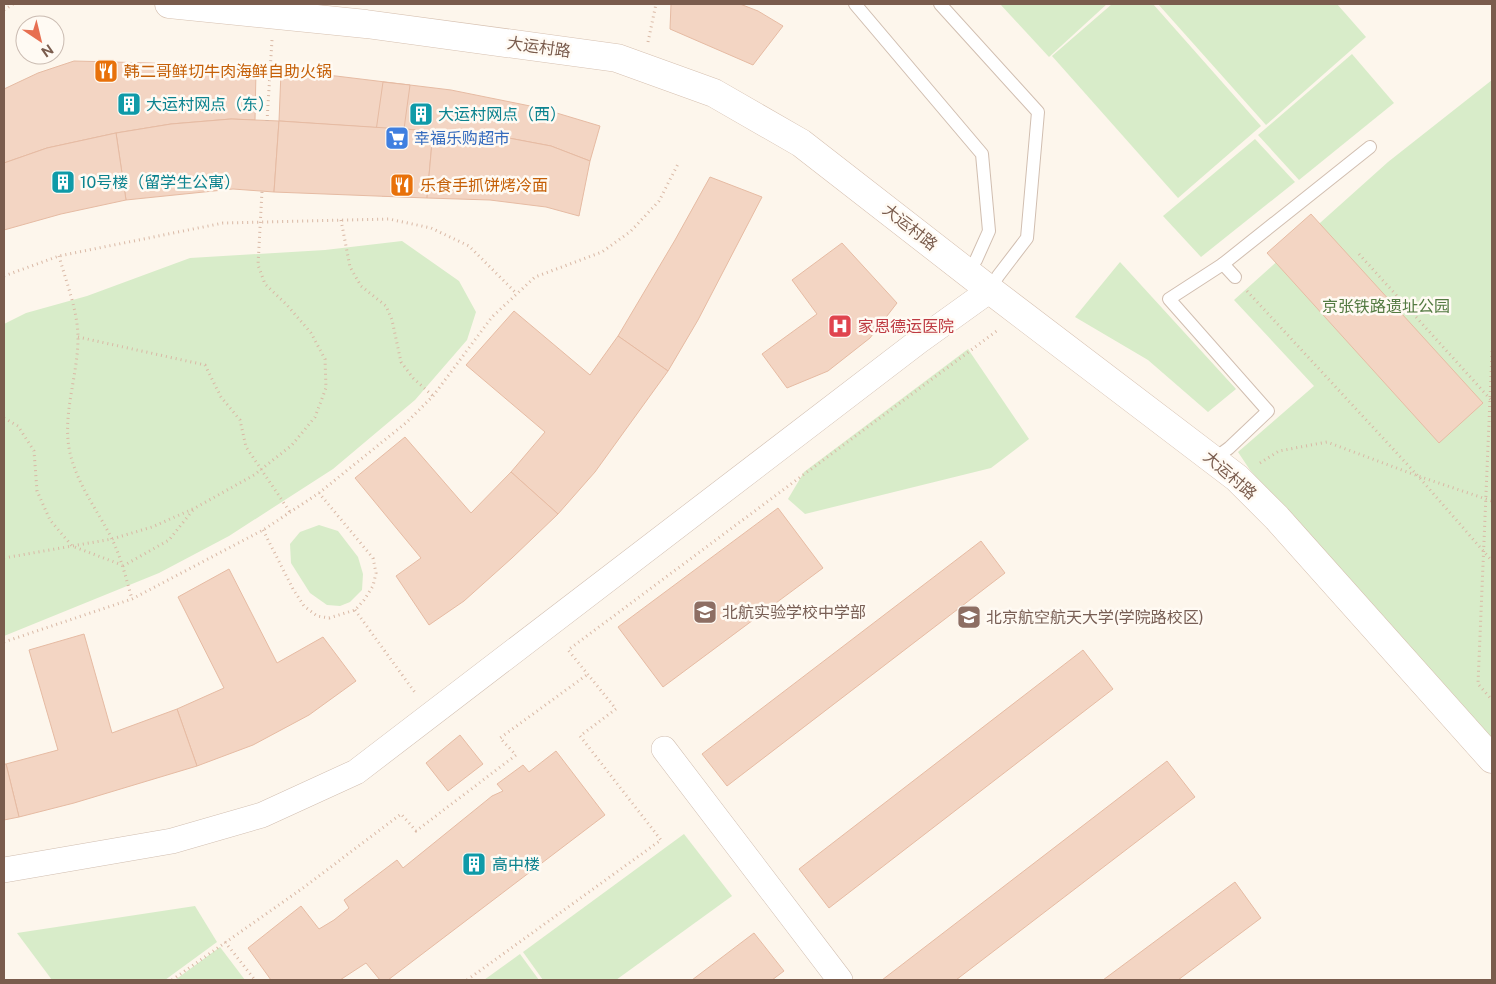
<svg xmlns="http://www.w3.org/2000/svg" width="1496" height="984" viewBox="0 0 1496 984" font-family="'Public Sans','Noto Sans SC',sans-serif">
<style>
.green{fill:#d8ecc9}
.building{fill:#f3d5c3;stroke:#e6bba3}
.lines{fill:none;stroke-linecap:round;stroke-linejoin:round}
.lane-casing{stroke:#d1beb0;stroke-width:14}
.street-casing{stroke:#d1beb0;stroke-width:26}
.secondary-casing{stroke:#d6c0b0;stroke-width:29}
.path{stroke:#d9b8a5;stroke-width:3;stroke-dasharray:1 4;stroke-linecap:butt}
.lane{stroke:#fff;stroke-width:12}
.street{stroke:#fff;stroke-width:25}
.secondary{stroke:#fff;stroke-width:28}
.labels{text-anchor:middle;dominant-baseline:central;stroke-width:5;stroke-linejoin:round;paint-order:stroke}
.street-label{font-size:16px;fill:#7a5c4d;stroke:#fffaf3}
.food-label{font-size:16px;fill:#c56008;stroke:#fffaf3;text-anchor:start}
.culture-label{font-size:16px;fill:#0d838f;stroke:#fffaf3;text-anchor:start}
.shop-label{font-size:16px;fill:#366cbe;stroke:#fffaf3;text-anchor:start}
.park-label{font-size:16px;fill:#537a41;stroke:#fffaf3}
.health-label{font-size:16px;fill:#be3a42;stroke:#fffaf3;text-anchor:start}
.education-label{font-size:16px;fill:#785e54;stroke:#fffaf3;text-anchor:start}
</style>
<rect width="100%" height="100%" fill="#fdf6ec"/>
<g class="green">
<polygon points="1000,4 1107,4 1049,57"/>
<polygon points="1112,4 1153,4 1261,126 1178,198 1052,56"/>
<polygon points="1158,4 1337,4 1366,37 1266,125"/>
<polygon points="1352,54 1394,103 1299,180 1258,135"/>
<polygon points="1492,80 1492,748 1250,470 1238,452 1314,386 1234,300 1388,162"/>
<polygon points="1255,139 1295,182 1201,257 1163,216"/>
<polygon points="402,241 459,281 476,312 467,340 415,400 333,469 229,536 159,573 4,636 4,324 26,313 87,296 190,258 325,250"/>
<polygon points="1120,262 1236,389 1208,412 1148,360 1075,317"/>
<polygon points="968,349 1029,439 991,468 805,514 788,499 804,472"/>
<polygon points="319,525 338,531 358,557 363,574 362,590 350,602 340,606 327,605 310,593 291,563 290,544 300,532"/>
<polygon points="684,834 732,896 616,980 543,980 523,952"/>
<polygon points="195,906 217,942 165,980 52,980 17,933"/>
<polygon points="220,947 245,980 175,980"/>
<polygon points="520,954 539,980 484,980"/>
</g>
<g class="building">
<polygon points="671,4 740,4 758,11 783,26 753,65 670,29"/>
<polygon points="74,61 151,63 256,70 255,120 231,119 171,124 116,133 47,148 4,163 4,89 38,73"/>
<polygon points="281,72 336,76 451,90 540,108 600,126 590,161 551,146 498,136 279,121"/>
<polygon points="383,82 410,85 404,129 420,130 414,197 382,196 384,147 374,145"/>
<polygon points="231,119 279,121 274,192 233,189 126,200 116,133 171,124"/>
<polygon points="279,121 433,131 427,198 274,192"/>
<polygon points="433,131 498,136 551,146 590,161 579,216 546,207 490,200 427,198"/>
<polygon points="116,133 126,200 61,214 4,230 4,163 47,148"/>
<polygon points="710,177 762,197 698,320 668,371 618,336 675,240"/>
<polygon points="1311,214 1483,403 1439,443 1267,253"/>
<polygon points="842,243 897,303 870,338 828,371 787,388 762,354 817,314 792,280"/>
<polygon points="514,311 590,375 618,336 668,371 595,472 558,514 511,472 545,432 466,365"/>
<polygon points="405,437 471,513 511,472 558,514 512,558 464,601 429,625 396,576 421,558 355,478"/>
<polygon points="778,508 823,568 663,687 618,627"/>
<polygon points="981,541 1005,573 727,786 702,754"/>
<polygon points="229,569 277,663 323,637 356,681 309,715 253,745 197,766 177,709 224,688 178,597"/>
<polygon points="84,634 112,733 177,709 197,766 74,803 19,817 6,764 58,750 29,650"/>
<polygon points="1083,650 1113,689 829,908 799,869"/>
<polygon points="460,735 483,764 448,791 426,763"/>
<polygon points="556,751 605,815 388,980 380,980 366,963 340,980 271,980 248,948 301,906 319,929 334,920 349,908 344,900 397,860 403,868 492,796 503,791 497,784 523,765 529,772"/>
<polygon points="1167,761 1195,797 956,980 882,980"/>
<polygon points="4,764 6,764 19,817 4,820"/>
<polygon points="1235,882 1261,918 1178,980 1103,980"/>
<polygon points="754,933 784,971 772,980 692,980"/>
</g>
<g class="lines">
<g class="lane-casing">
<g id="lane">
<polyline points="855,4 982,154 989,231 976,260 968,271"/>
<polyline points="940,4 1038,112 1027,238 998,276 990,290"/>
<polyline points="1223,264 1235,277"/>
<polyline points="1214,459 1229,448 1268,411 1169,299 1223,264 1370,147"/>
</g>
</g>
<g class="street-casing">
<g id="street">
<polyline points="664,749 840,980"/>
<polyline points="4,870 172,841 262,815 356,772 919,341 990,290"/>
</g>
</g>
<g class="secondary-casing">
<polyline id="secondary" points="169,4 366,24 617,58 714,93 801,143 990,290 1237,478 1277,518 1492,759"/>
</g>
<g class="path">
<polyline points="4,10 13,4"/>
<polyline points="648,42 656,4"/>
<polyline points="267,121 272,40"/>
<polyline points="341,220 350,267 361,286 386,306 392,320 401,362 413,378 433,396"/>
<polyline points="1359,254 1492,401"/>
<path d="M59,256C66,282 78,311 78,338C78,374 63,412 69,448C75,481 96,508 111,537C121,557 126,578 132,599"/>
<polyline points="4,276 59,256 223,223 389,219 431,228 469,246 517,294"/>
<polyline points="1247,291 1418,476 1492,561"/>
<polyline points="78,337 205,365 221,397 240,420 246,447 290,512"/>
<polyline points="1492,351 1478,684 1492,700"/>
<polyline points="4,418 18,426 34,451 37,491 50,520 72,546 122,565"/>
<polyline points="1260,463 1279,451 1327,442 1418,476 1492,501"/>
<polyline points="263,530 293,589 304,606 317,616 329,618 355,610 364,600 373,586 376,573 373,558 319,493"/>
<polyline points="4,558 112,539 152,527 195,508 254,475 292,445 315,417 326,388 325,359 311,333 287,305 265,284 258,265 262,191"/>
<polyline points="123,566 169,540 193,510"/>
<polyline points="355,610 416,694"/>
<polyline points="4,642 132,599 263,530 319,493 407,422 433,396 492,317 535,277 602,252 631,231 659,201 679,162"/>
<polyline points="225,942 255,980"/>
<polyline points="172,980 303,888 401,814 416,831 516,755 500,738 588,674"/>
<polyline points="467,980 661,840 580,736 616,709 568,650 998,330"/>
</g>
<use href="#lane" class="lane"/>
<use href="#street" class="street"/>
<use href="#secondary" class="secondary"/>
</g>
<defs>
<g id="restaurant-square" transform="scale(1.25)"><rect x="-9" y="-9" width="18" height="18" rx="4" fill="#e8710a" stroke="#fffaf3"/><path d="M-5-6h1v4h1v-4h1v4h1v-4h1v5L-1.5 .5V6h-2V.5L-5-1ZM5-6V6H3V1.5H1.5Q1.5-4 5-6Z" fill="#fff"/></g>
<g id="building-square" transform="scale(1.25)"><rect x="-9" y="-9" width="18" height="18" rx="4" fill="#0f9aa8" stroke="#fffaf3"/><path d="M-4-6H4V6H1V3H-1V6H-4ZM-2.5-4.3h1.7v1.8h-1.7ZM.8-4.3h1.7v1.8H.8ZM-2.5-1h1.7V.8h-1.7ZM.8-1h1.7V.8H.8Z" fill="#fff"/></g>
<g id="supermarket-square" transform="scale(1.25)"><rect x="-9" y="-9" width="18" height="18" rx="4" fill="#3f7fe0" stroke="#fffaf3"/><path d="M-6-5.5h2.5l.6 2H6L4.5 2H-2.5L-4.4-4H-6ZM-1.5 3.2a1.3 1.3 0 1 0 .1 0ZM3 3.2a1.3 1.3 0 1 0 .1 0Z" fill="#fff"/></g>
<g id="hospital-square" transform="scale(1.25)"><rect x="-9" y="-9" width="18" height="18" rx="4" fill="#e0444e" stroke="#fffaf3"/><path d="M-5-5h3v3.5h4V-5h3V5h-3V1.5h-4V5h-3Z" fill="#fff"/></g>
<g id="school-square" transform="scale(1.25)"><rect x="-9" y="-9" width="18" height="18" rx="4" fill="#8d6e63" stroke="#fffaf3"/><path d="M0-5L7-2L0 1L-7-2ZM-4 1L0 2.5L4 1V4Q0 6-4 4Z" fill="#fff"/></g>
<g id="university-square" transform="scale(1.25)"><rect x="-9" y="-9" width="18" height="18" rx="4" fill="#8d6e63" stroke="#fffaf3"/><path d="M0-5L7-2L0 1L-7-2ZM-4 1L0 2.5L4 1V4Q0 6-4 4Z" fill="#fff"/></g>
</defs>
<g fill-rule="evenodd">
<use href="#restaurant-square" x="106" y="71"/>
<use href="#building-square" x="129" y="104"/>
<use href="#building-square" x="421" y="114"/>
<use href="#supermarket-square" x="397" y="138"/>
<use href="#building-square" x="63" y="182"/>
<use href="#restaurant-square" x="402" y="185"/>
<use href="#hospital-square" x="840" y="326"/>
<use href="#school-square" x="705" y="612"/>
<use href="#university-square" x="969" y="617"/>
<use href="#building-square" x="474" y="864"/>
</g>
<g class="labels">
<g class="street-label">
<text transform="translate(539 47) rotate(8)">大运村路</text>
<text transform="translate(910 227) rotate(38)">大运村路</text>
<text transform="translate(1230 475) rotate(41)">大运村路</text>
</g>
<g class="food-label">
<text x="124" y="71">韩二哥鲜切牛肉海鲜自助火锅</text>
<text x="420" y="185">乐食手抓饼烤冷面</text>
</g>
<g class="culture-label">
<text x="146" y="104">大运村网点（东）</text>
<text x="438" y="114">大运村网点（西）</text>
<text x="80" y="182">10号楼（留学生公寓）</text>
<text x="492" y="864">高中楼</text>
</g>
<g class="shop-label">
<text x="414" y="138">幸福乐购超市</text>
</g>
<g class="park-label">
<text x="1386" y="306">京张铁路遗址公园</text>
</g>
<g class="health-label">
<text x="858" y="326">家恩德运医院</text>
</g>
<g class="education-label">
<text x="722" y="612">北航实验学校中学部</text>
<text x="986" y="617">北京航空航天大学(学院路校区)</text>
</g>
</g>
<rect width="1496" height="984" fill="none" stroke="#7a5c4d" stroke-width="10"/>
<g transform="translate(40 40) rotate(145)"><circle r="24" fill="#fffaf3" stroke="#cabbb1"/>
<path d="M0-4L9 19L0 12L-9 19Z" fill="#e76f51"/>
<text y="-8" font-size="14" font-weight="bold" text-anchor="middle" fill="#7a5c4d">N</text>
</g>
</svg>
